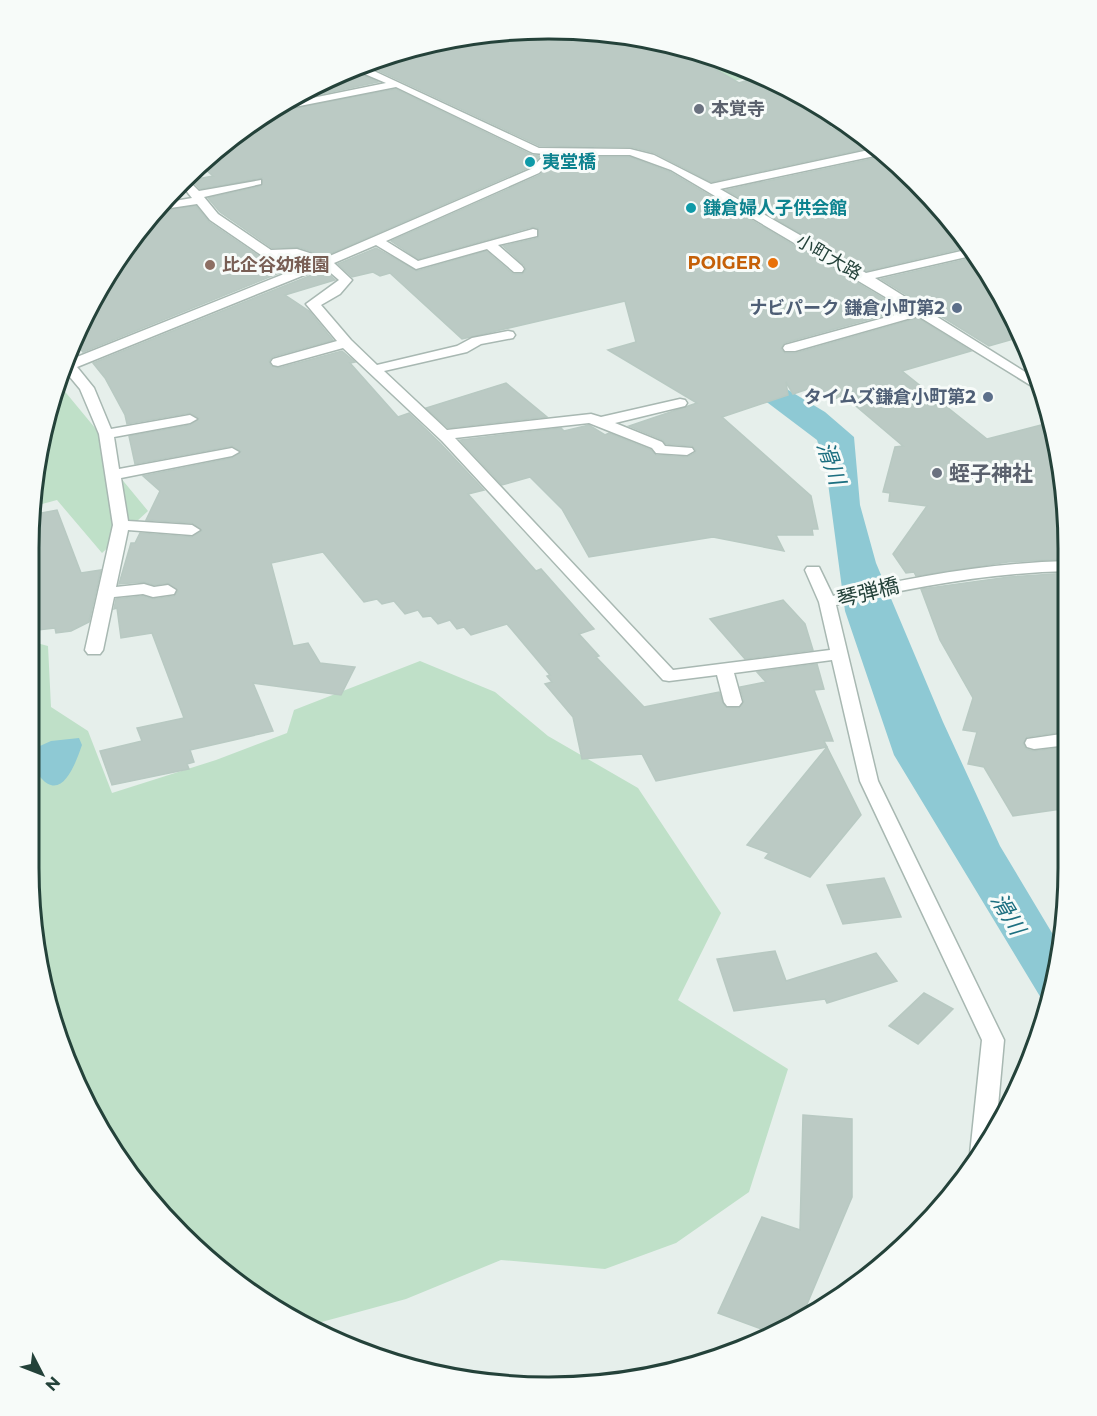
<svg xmlns="http://www.w3.org/2000/svg" width="1097" height="1416" viewBox="0 0 1097 1416" font-family="Montserrat,'Noto Sans JP',sans-serif">
<style>
.green{fill:#bfe0c8}
.water{fill:#8ec9d4}
.building{fill:#bbcac4;stroke:#b8c9c2;stroke-width:1.5}
.lines{fill:none;stroke-linecap:round;stroke-linejoin:round}
.minor-casing{stroke:#a8b8b2;stroke-width:3}
.minor{fill:#fff;fill-rule:evenodd}
.worship-dot{fill:#6b7280;stroke:#f7fbf9;stroke-width:2}
.culture-dot{fill:#0f9aa8;stroke:#f7fbf9;stroke-width:2}
.food-dot{fill:#e8710a;stroke:#f7fbf9;stroke-width:2}
.education-dot{fill:#8d6e63;stroke:#f7fbf9;stroke-width:2}
.service-dot{fill:#5c6f8a;stroke:#f7fbf9;stroke-width:2}
.labels{text-anchor:middle;dominant-baseline:central;stroke-width:6;stroke-linejoin:round;paint-order:stroke}
.far-worship-label{font-size:18px;font-weight:bold;fill:#5b616d;stroke:#f7fbf9;text-anchor:start}
.far-culture-label{font-size:18px;font-weight:bold;fill:#0d838f;stroke:#f7fbf9;text-anchor:start}
.far-street-label{font-size:18px;fill:#24423a;stroke:#f7fbf9}
.far-food-label{font-size:18px;font-weight:bold;fill:#c56008;stroke:#f7fbf9;text-anchor:end}
.far-education-label{font-size:18px;font-weight:bold;fill:#785e54;stroke:#f7fbf9;text-anchor:start}
.far-service-label{font-size:18px;font-weight:bold;fill:#4e5e75;stroke:#f7fbf9;text-anchor:end}
.worship-label{font-size:21px;font-weight:bold;fill:#5b616d;stroke:#f7fbf9;text-anchor:start}
.street-label{font-size:21px;fill:#24423a;stroke:#f7fbf9}
.water-label{font-size:22px;font-style:italic;fill:#1c6f80;stroke:#f7fbf9}
.rim{fill:none;stroke:#24423a;stroke-width:3}
</style>
<rect width="100%" height="100%" fill="#e6efeb"/>
<g class="green">
<polygon points="699,52 760,75 729,82 657,61"/>
<polygon points="55,387 62,388 100,434 101,454 148,511 102,553 57,500 31,507"/>
<polygon points="29,641 48,646 51,707 88,731 112,793 216,760 287,733 294,710 420,661 495,692 548,736 638,788 721,913 678,1000 788,1069 749,1192 676,1243 605,1269 501,1260 406,1299 307,1326 289,1318 181,1235 98,1128 46,1002 29,867"/>
</g>
<g class="water">
<polygon points="536,31 528,44 593,142 595,159 720,349 825,412 854,437 860,505 876,563 943,722 1000,846 1061,948 1059,969 1047,1008 894,755 845,611 826,468 817,440 768,403 670,345 633,311 608,281 570,162 568,140 513,45 519,32"/>
<path d="M79,738L82,745C77,759 63,803 41,778C37,772 33,764 29,757L31,750L51,741Z"/>
</g>
<g class="building">
<polygon points="582,30 672,44 739,83 748,80 821,108 843,122 828,126 869,148 711,182 655,153 631,147 540,146 364,64 422,47 480,33"/>
<polygon points="351,70 378,82 284,102 288,98"/>
<polygon points="396,89 532,155 540,156 530,167 325,256 298,247 272,248 220,212 208,198 261,186 262,178 200,189 192,180 213,176 199,164 267,113"/>
<polygon points="885,156 939,205 969,247 866,271 726,190"/>
<polygon points="559,157 630,157 670,172 903,310 784,343 781,349 785,353 796,353 918,318 971,351 902,371 987,439 1049,423 1067,514 1068,559 1008,562 916,576 914,572 906,573 893,554 927,506 889,501 890,493 883,492 895,447 903,446 844,396 834,399 817,386 793,394 786,382 788,395 722,417 811,496 818,529 812,529 813,535 776,535 784,551 713,537 589,557 562,509 530,477 502,485 460,440 561,428 564,431 589,425 605,435 609,433 651,450 656,455 687,457 695,453 696,450 692,446 666,444 663,440 629,426 697,403 608,350 636,342 625,301 462,339 390,273 380,276 373,272 352,277 338,264 376,248 417,271 486,251 513,274 522,274 526,270 524,265 503,246 538,238 538,228 532,227 418,259 391,241 540,175"/>
<polygon points="196,206 209,222 263,259 296,259 307,262 83,352 76,344 136,232 155,211"/>
<polygon points="976,257 999,288 1021,337 989,346 881,279"/>
<polygon points="324,270 335,280 285,295 309,311 333,340 272,357 269,361 271,366 279,368 342,351 355,362 350,363 398,417 409,413 440,443 484,490 468,494 536,571 541,569 594,629 579,634 599,656 596,657 644,707 719,692 725,707 739,708 744,701 740,687 766,682 757,672 817,664 824,689 814,690 833,741 824,741 827,747 656,781 642,754 582,759 573,717 545,684 552,682 547,676 550,675 507,624 471,635 464,627 457,629 450,620 438,624 431,616 423,617 418,610 405,614 394,601 382,604 377,599 364,602 323,552 271,563 293,646 308,643 320,663 355,667 341,695 253,683 273,731 190,750 194,762 187,764 189,769 112,785 100,751 142,741 137,728 184,718 152,633 121,638 117,608 114,609 116,599 143,596 153,599 174,596 178,591 168,583 154,585 144,582 119,584 131,543 135,543 140,533 192,537 202,531 192,523 146,520 160,491 143,476 232,458 241,451 232,446 135,464 129,436 190,425 199,418 190,413 127,424 125,415 105,378 93,363"/>
<polygon points="506,383 547,417 448,428 426,408"/>
<polygon points="57,510 81,573 101,570 89,622 71,631 56,633 55,628 29,631 30,515"/>
<polygon points="1068,573 1068,731 1027,737 1023,744 1026,749 1033,751 1068,747 1068,808 1013,816 984,767 968,764 977,732 963,730 973,698 940,640 921,589 1009,577"/>
<polygon points="783,600 805,624 813,650 745,659 710,619"/>
<polygon points="827,747 861,815 810,877 765,858 769,853 747,845"/>
<polygon points="884,878 901,917 843,924 827,885"/>
<polygon points="775,951 786,981 876,953 897,981 827,1003 825,999 734,1011 717,959"/>
<polygon points="924,993 953,1009 918,1044 889,1026"/>
<polygon points="803,1115 852,1119 852,1197 800,1321 772,1333 718,1313 762,1217 800,1230"/>
</g>
<g class="lines">
<g class="minor-casing">
<g id="minor">
<path d="M361,65L539,148L630,149L654,155L711,184L878,148L884,154L720,189L866,273L970,249L975,255L875,278L1041,382L1043,393L918,316L795,351H785L783,348L785,345L909,311L671,170L630,155H558L539,173L386,241L418,261L533,229L537,230V236L498,245L522,266L524,269L522,272H514L487,249L416,269L376,245L334,263L352,280L340,294L321,305L351,340L377,365L457,346L472,338L508,331L513,332L515,335L513,338L481,344L467,352L384,371L447,430L591,414L601,417L680,399L685,400L687,403L685,406L615,423L662,442L665,446L692,448L694,451L687,455L656,453L652,448L589,423L455,438L673,670L830,650L819,602L805,570L807,567H819L833,596C910,577 988,563 1068,561V571C989,573 913,587 836,605L878,781L1004,1040L996,1128L977,1161L970,1154L982,1040L860,781L832,660L734,673L742,702L739,706H727L724,702L717,675L669,681L663,680L442,441L343,348L278,366L273,365L271,362L273,359L337,341L306,304L339,280L324,267L77,367L94,388L111,429L190,415L197,419L190,423L114,437L119,469L232,448L239,452L232,456L121,478L128,521L192,525L200,530L192,535L128,530L116,587L144,584L154,587L168,585L176,590L174,594L153,597L143,594L114,597L103,650L100,654H88L85,650L113,525L99,434L80,389L65,371H62L67,361L314,262L296,257H264L210,220L197,204L157,210L163,203L192,198L181,184L186,178L199,191L261,180V184L204,197L218,214L271,250L297,249L325,258L531,169L545,154L533,153L396,87L269,112L278,105L386,83L353,69Z"/>
<polygon points="1068,733 1068,745 1034,749 1027,747 1025,743 1027,739"/>
</g>
</g>
<use href="#minor" class="minor"/>
</g>
<g class="worship-dot">
<circle cx="699" cy="109" r="6"/>
<circle cx="937" cy="473" r="6"/>
</g>
<g class="culture-dot">
<circle cx="530" cy="162" r="6"/>
<circle cx="691" cy="208" r="6"/>
</g>
<circle class="food-dot" cx="773" cy="263" r="6"/>
<circle class="education-dot" cx="210" cy="265" r="6"/>
<g class="service-dot">
<circle cx="957" cy="308" r="6"/>
<circle cx="988" cy="397" r="6"/>
</g>
<g class="labels">
<g class="far-worship-label">
<text x="711" y="109">本覚寺</text>
</g>
<g class="far-culture-label">
<text x="542" y="162">夷堂橋</text>
<text x="703" y="208">鎌倉婦人子供会館</text>
</g>
<g class="far-street-label">
<text transform="translate(829 257) rotate(30)">小町大路</text>
</g>
<g class="far-food-label">
<text x="761" y="263">POIGER</text>
</g>
<g class="far-education-label">
<text x="222" y="265">比企谷幼稚園</text>
</g>
<g class="far-service-label">
<text x="945" y="308">ナビパーク 鎌倉小町第2</text>
<text x="976" y="397">タイムズ鎌倉小町第2</text>
</g>
<g class="worship-label">
<text x="949" y="473">蛭子神社</text>
</g>
<g class="street-label">
<text transform="translate(868 592) rotate(-14)">琴弾橋</text>
</g>
<g class="water-label">
<text transform="translate(831 463) rotate(71)">滑川</text>
<text transform="translate(1008 914) rotate(59)">滑川</text>
</g>
</g>
<path d="M0 0H1097V1416H0ZM548 39H549A509 509 0 0 1 1058 548V868A509 509 0 0 1 549 1377H548A509 509 0 0 1 39 868V548A509 509 0 0 1 548 39Z" fill="#f7fbf9" fill-rule="evenodd"/>
<path class="rim" d="M548 39H549A509 509 0 0 1 1058 548V868A509 509 0 0 1 549 1377H548A509 509 0 0 1 39 868V548A509 509 0 0 1 548 39Z"/>
<g transform="translate(42 1374) rotate(132)" stroke="#f7fbf9" stroke-width="4.5" paint-order="stroke">
<path d="M0-4.5L10 22L0 15L-10 22Z" fill="#24423a"/>
<text y="-9" font-size="16" font-weight="bold" text-anchor="middle" fill="#24423a">N</text>
</g>
</svg>
